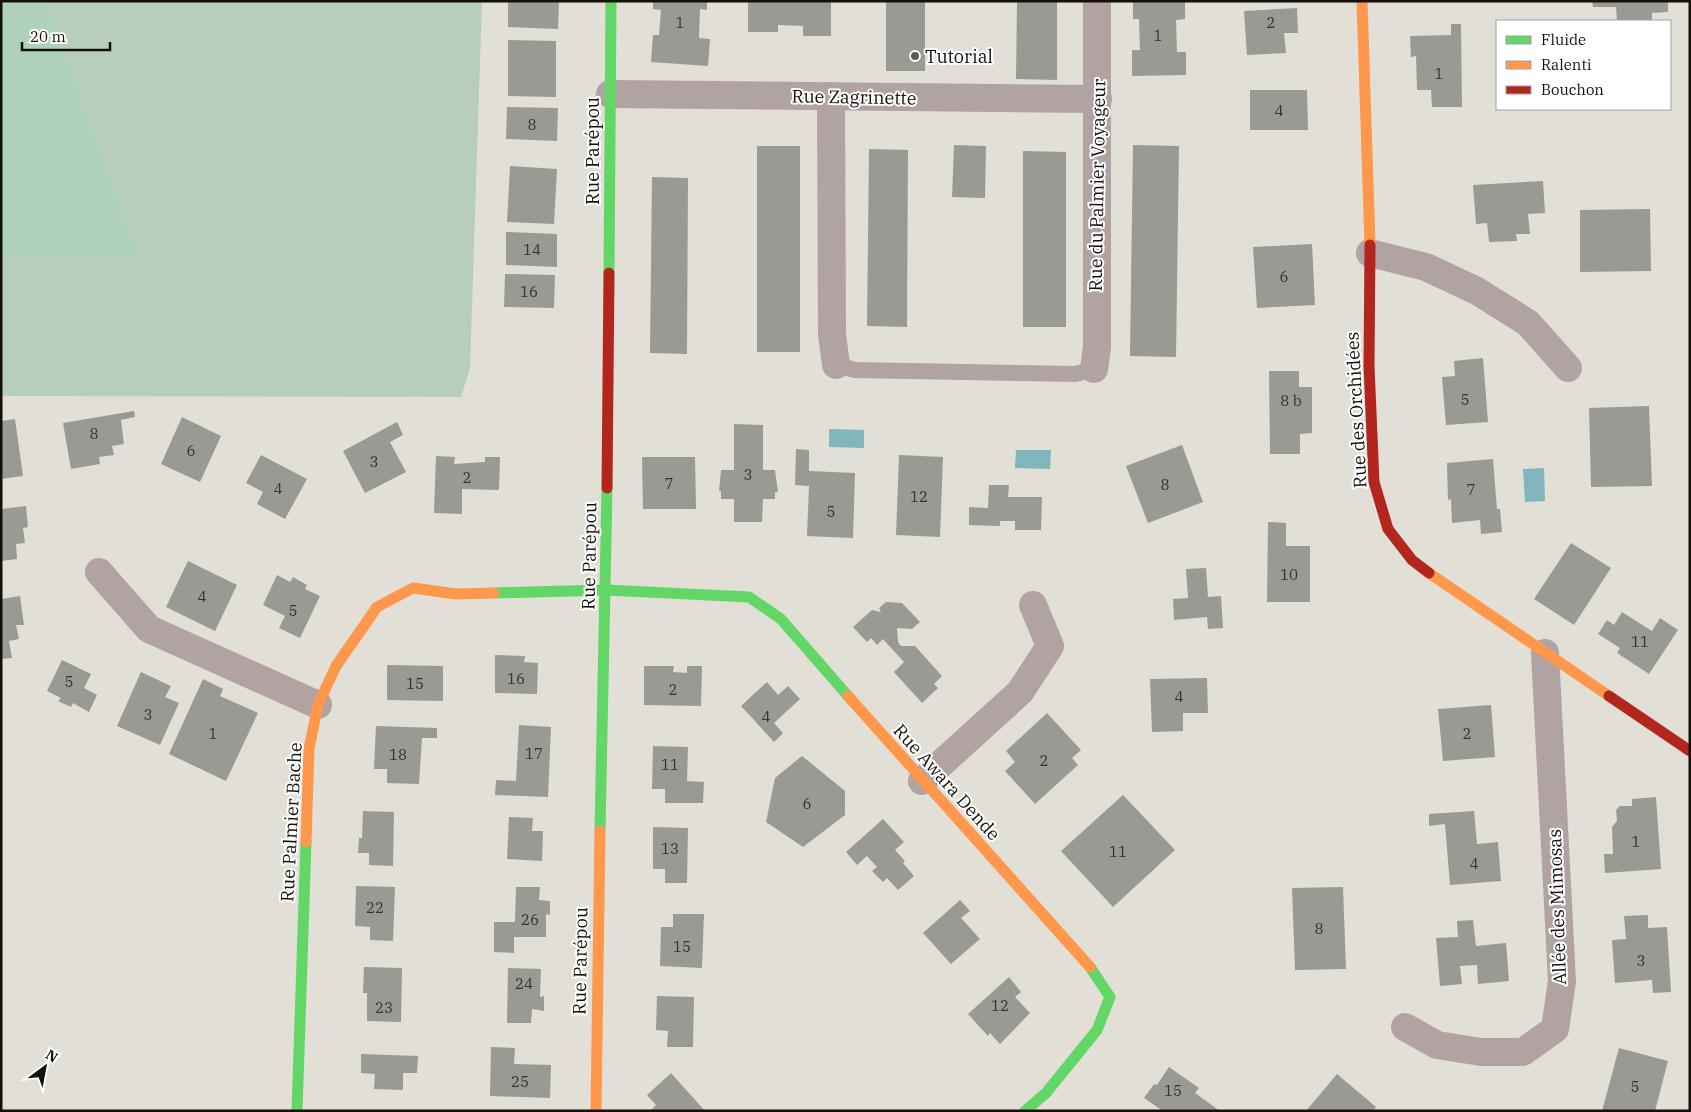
<svg xmlns="http://www.w3.org/2000/svg" width="1691" height="1112" viewBox="0 0 1691 1112" font-family="'IBM Plex Serif',serif">
<style>
.green{fill:#b8cebd}
.forest{fill:#afd0b9}
.water{fill:#80b6bc}
.building{fill:#9b9993}
.lines{fill:none;stroke-linecap:round;stroke-linejoin:round}
.lane{stroke:#b0a3a1;stroke-width:16}
.street{stroke:#b0a3a1;stroke-width:28}
.fast{stroke:#63d668;stroke-width:11}
.slow{stroke:#ff974d;stroke-width:11}
.jam{stroke:#b3261e;stroke-width:11}
.poi-dot{fill:#5c5954;stroke:#fff;stroke-width:2}
.labels{text-anchor:middle;dominant-baseline:central;stroke-width:4;stroke-linejoin:round;paint-order:stroke}
.number-label{font-size:15px;fill:#36332e}
.poi-label{font-size:18px;fill:#14110d;stroke:#fff;text-anchor:start}
.street-label{font-size:18px;fill:#14110d;stroke:#fff}
</style>
<rect width="100%" height="100%" fill="#e2dfd7"/>
<polygon class="green" points="47,1 482,1 470,368 461,397 1,396 1,257 141,260"/>
<polygon class="forest" points="1,1 47,1 141,260 1,257"/>
<g class="water">
<polygon points="829,429 864,430 864,448 829,447"/>
<polygon points="1016,450 1051,450 1050,469 1015,468"/>
<polygon points="1544,468 1545,501 1525,502 1523,469"/>
</g>
<g class="building">
<polygon points="508,1 559,1 558,29 508,27"/>
<polygon points="653,1 707,1 707,10 700,9 699,38 710,39 708,66 651,62 653,35 659,35 661,10 653,9"/>
<polygon points="748,1 831,1 831,36 803,36 803,26 778,25 778,32 748,32"/>
<rect x="886" y="1" width="39" height="70"/>
<polygon points="1017,1 1057,1 1057,80 1016,79"/>
<polygon points="1133,1 1185,1 1185,19 1176,20 1177,52 1186,52 1186,75 1132,76 1132,50 1140,50 1139,19 1133,19"/>
<polygon points="1592,1 1668,1 1668,12 1652,13 1652,21 1617,21 1616,7 1593,7"/>
<polygon points="1297,8 1298,33 1284,33 1286,53 1247,55 1244,11"/>
<polygon points="1451,24 1461,24 1462,107 1432,107 1431,90 1417,90 1416,56 1411,57 1410,36 1451,35"/>
<polygon points="508,40 556,41 556,97 508,96"/>
<polygon points="1250,90 1307,90 1308,130 1250,130"/>
<polygon points="507,107 558,108 557,141 506,139"/>
<polygon points="954,145 986,146 985,198 952,197"/>
<polygon points="1133,145 1179,146 1176,357 1130,356"/>
<rect x="757" y="146" width="43" height="206"/>
<polygon points="869,149 908,150 907,327 867,326"/>
<polygon points="1023,151 1066,152 1066,327 1023,327"/>
<polygon points="510,166 557,169 554,224 507,222"/>
<polygon points="652,177 688,178 687,354 650,353"/>
<polygon points="1543,181 1545,213 1528,214 1530,234 1516,234 1517,241 1489,242 1487,223 1476,224 1473,185"/>
<polygon points="1650,209 1651,271 1580,272 1580,210"/>
<polygon points="506,232 557,234 557,267 506,265"/>
<polygon points="1312,244 1315,305 1257,308 1253,247"/>
<polygon points="505,274 555,275 554,308 504,307"/>
<polygon points="1483,358 1488,422 1446,425 1442,377 1455,376 1454,361"/>
<polygon points="1269,371 1299,371 1299,387 1312,387 1312,433 1300,434 1300,454 1270,454"/>
<polygon points="1649,406 1652,486 1591,487 1589,408"/>
<polygon points="134,411 135,417 121,420 124,444 112,446 114,455 99,457 100,464 71,469 63,423"/>
<polygon points="182,417 221,436 200,482 161,464"/>
<polygon points="15,419 23,476 1,479 1,421"/>
<polygon points="397,422 403,435 390,442 406,472 365,493 343,451"/>
<polygon points="734,424 763,425 763,470 775,470 778,492 775,492 775,499 763,499 762,522 734,522 734,499 721,499 721,491 719,491 721,470 734,470"/>
<polygon points="1182,445 1203,502 1148,523 1126,466"/>
<polygon points="796,449 809,450 809,471 855,473 853,538 807,536 809,486 795,485"/>
<polygon points="261,455 307,479 285,519 257,504 263,492 246,483"/>
<polygon points="899,455 943,457 940,537 896,535"/>
<polygon points="436,456 455,457 454,464 485,462 485,457 500,457 499,490 462,489 462,514 434,513"/>
<polygon points="642,457 695,457 696,509 643,509"/>
<polygon points="1493,459 1497,509 1500,509 1502,532 1481,534 1480,520 1452,523 1451,499 1448,500 1447,463"/>
<polygon points="989,485 1009,485 1008,497 1042,497 1041,530 1015,530 1015,521 1000,521 1000,526 969,525 969,507 988,508"/>
<polygon points="26,506 28,527 23,528 25,543 16,544 17,559 1,561 1,509"/>
<polygon points="1268,522 1286,523 1286,546 1310,546 1310,602 1267,602"/>
<polygon points="1571,543 1611,568 1574,625 1534,599"/>
<polygon points="188,561 237,585 215,631 166,607"/>
<polygon points="1206,568 1208,597 1221,596 1223,628 1208,629 1207,617 1174,620 1173,599 1188,598 1186,569"/>
<polygon points="277,575 290,582 293,577 307,585 305,589 320,596 300,638 279,628 285,616 263,605"/>
<polygon points="20,596 24,625 16,625 19,639 9,641 12,658 1,659 1,599"/>
<polygon points="886,602 902,603 920,622 912,629 897,628 898,642 901,646 915,646 942,676 934,684 938,688 922,703 894,672 904,662 883,639 877,645 871,638 867,642 853,627 872,610 881,612 879,608"/>
<polygon points="1622,612 1652,631 1660,618 1678,630 1649,674 1617,653 1620,648 1598,634 1607,620 1614,625"/>
<polygon points="495,655 525,656 524,662 538,663 537,694 495,693"/>
<polygon points="62,660 91,674 84,688 97,695 89,712 73,703 71,707 58,701 61,698 47,691"/>
<polygon points="387,665 443,666 443,701 387,700"/>
<polygon points="644,666 674,666 673,672 687,673 687,666 702,666 701,706 644,705"/>
<polygon points="141,672 171,686 165,697 179,703 160,745 117,726"/>
<polygon points="1207,678 1208,713 1183,713 1183,731 1152,732 1150,679"/>
<polygon points="203,679 223,689 220,696 258,713 226,781 169,754"/>
<polygon points="767,682 778,695 788,686 800,699 774,723 783,733 774,742 741,706"/>
<polygon points="1491,705 1495,757 1443,761 1438,709"/>
<polygon points="1047,713 1081,750 1072,758 1078,765 1035,804 1005,771 1015,762 1006,751"/>
<polygon points="519,725 551,727 548,797 495,795 496,780 516,781"/>
<polygon points="376,726 437,728 437,738 422,738 419,784 387,783 387,769 374,769"/>
<polygon points="653,746 688,747 687,781 704,782 703,803 665,803 665,789 652,789"/>
<polygon points="802,756 845,791 845,815 803,847 766,822 775,778"/>
<polygon points="1123,795 1175,850 1113,907 1061,851"/>
<polygon points="1656,797 1661,869 1605,873 1604,854 1613,854 1612,827 1617,821 1616,810 1620,806 1632,806 1632,799"/>
<polygon points="363,811 394,812 393,866 369,865 369,853 358,853 359,838 362,838"/>
<polygon points="1474,811 1477,844 1498,842 1501,881 1450,885 1445,824 1429,826 1429,814"/>
<polygon points="509,817 533,818 532,831 543,831 542,861 507,859"/>
<polygon points="883,819 904,842 895,850 905,861 903,863 914,876 898,890 887,878 883,882 872,871 877,867 867,856 857,865 846,852"/>
<polygon points="653,827 688,828 687,883 665,883 665,869 653,869"/>
<polygon points="356,886 395,887 393,941 370,940 370,927 355,926"/>
<polygon points="516,887 540,887 539,900 550,901 550,915 546,914 546,937 514,937 514,953 494,952 494,922 515,922"/>
<polygon points="1343,887 1346,969 1295,970 1292,888"/>
<polygon points="960,900 970,911 961,918 980,939 951,964 923,933"/>
<polygon points="673,914 704,914 702,968 660,966 661,927 673,927"/>
<polygon points="1648,915 1648,928 1667,927 1671,992 1653,993 1652,980 1615,983 1612,940 1626,939 1624,916"/>
<polygon points="1473,920 1476,946 1506,943 1509,981 1478,984 1477,965 1460,966 1462,984 1440,986 1436,938 1458,937 1457,921"/>
<polygon points="364,967 402,968 401,1022 367,1021 367,993 363,993"/>
<polygon points="508,968 541,969 540,997 544,996 544,1011 532,1009 531,1023 507,1023"/>
<polygon points="1009,977 1021,992 1015,997 1030,1013 1000,1044 990,1033 988,1036 968,1014"/>
<polygon points="657,996 694,997 693,1047 667,1047 668,1031 656,1030"/>
<polygon points="491,1047 515,1048 514,1064 551,1065 550,1098 490,1096"/>
<polygon points="1619,1048 1668,1061 1655,1111 1602,1111"/>
<polygon points="361,1054 418,1056 417,1073 403,1073 403,1090 374,1089 375,1074 361,1073"/>
<polygon points="1169,1067 1199,1088 1195,1093 1220,1111 1163,1111 1144,1098 1154,1084 1157,1085"/>
<polygon points="671,1073 705,1111 650,1111 656,1105 647,1095"/>
<polygon points="1337,1074 1376,1107 1373,1111 1306,1111"/>
</g>
<g class="lines">
<polyline class="lane" points="836,365 855,370 1075,374 1094,369"/>
<g class="street">
<polyline points="610,94 1098,99"/>
<polyline points="831,96 832,334 836,365"/>
<polyline points="1370,253 1426,267 1477,291 1528,323 1568,368"/>
<polyline points="1094,369 1097,347 1097,1"/>
<polyline points="99,572 149,629 318,705"/>
<polyline points="922,781 1020,692 1050,646 1033,605"/>
<polyline points="1405,1027 1437,1045 1481,1052 1523,1052 1555,1029 1562,981 1545,653"/>
</g>
<g class="fast">
<polyline points="609,273 611,1"/>
<polyline points="494,593 606,590 749,597 781,619 848,696"/>
<polyline points="600,831 607,488"/>
<polyline points="297,1111 306,842"/>
<polyline points="1025,1111 1046,1093 1097,1030 1110,997 1090,967"/>
</g>
<g class="slow">
<polyline points="1362,1 1370,245"/>
<polyline points="1429,573 1609,696"/>
<polyline points="848,696 1090,967"/>
<polyline points="306,842 309,749 318,705 336,666 377,607 413,588 456,594 494,593"/>
<polyline points="596,1111 600,831"/>
</g>
<g class="jam">
<polyline points="1370,245 1369,366 1374,482 1388,529 1412,560 1429,573"/>
<polyline points="607,488 609,273"/>
<polyline points="1609,696 1690,751"/>
</g>
</g>
<circle class="poi-dot" cx="915" cy="56" r="5"/>
<g class="labels">
<g class="number-label">
<text x="680" y="22">1</text>
<text x="1271" y="22">2</text>
<text x="1158" y="35">1</text>
<text x="1439" y="73">1</text>
<text x="1279" y="110">4</text>
<text x="532" y="124">8</text>
<text x="532" y="249">14</text>
<text x="1284" y="276">6</text>
<text x="529" y="291">16</text>
<text x="1465" y="399">5</text>
<text x="1291" y="400">8 b</text>
<text x="94" y="433">8</text>
<text x="191" y="450">6</text>
<text x="374" y="461">3</text>
<text x="748" y="474">3</text>
<text x="467" y="477">2</text>
<text x="669" y="483">7</text>
<text x="1165" y="484">8</text>
<text x="278" y="488">4</text>
<text x="1471" y="489">7</text>
<text x="919" y="496">12</text>
<text x="831" y="511">5</text>
<text x="1289" y="574">10</text>
<text x="202" y="596">4</text>
<text x="293" y="610">5</text>
<text x="1640" y="641">11</text>
<text x="516" y="678">16</text>
<text x="69" y="681">5</text>
<text x="415" y="683">15</text>
<text x="673" y="689">2</text>
<text x="1179" y="696">4</text>
<text x="148" y="714">3</text>
<text x="766" y="716">4</text>
<text x="213" y="733">1</text>
<text x="1467" y="733">2</text>
<text x="534" y="753">17</text>
<text x="398" y="754">18</text>
<text x="1044" y="760">2</text>
<text x="670" y="764">11</text>
<text x="807" y="803">6</text>
<text x="1636" y="841">1</text>
<text x="670" y="848">13</text>
<text x="1118" y="851">11</text>
<text x="1474" y="863">4</text>
<text x="375" y="907">22</text>
<text x="530" y="919">26</text>
<text x="1319" y="928">8</text>
<text x="682" y="946">15</text>
<text x="1641" y="960">3</text>
<text x="524" y="983">24</text>
<text x="1000" y="1005">12</text>
<text x="384" y="1007">23</text>
<text x="520" y="1081">25</text>
<text x="1635" y="1086">5</text>
<text x="1173" y="1090">15</text>
</g>
<g class="poi-label">
<text x="925" y="56">Tutorial</text>
</g>
<g class="street-label">
<text transform="translate(854 97) rotate(1)">Rue Zagrinette</text>
<text transform="translate(592 151) rotate(-90)">Rue Parépou</text>
<text transform="translate(1097 185) rotate(-89)">Rue du Palmier Voyageur</text>
<text transform="translate(1356 410) rotate(-93)">Rue des Orchidées</text>
<text transform="translate(589 556) rotate(-89)">Rue Parépou</text>
<text transform="translate(947 782) rotate(48)">Rue Awara Dende</text>
<text transform="translate(291 822) rotate(-87)">Rue Palmier Bache</text>
<text transform="translate(1557 907) rotate(-92)">Allée des Mimosas</text>
<text transform="translate(580 961) rotate(-89)">Rue Parépou</text>
</g>
</g>
<rect width="1691" height="1112" fill="none" stroke="#14110d" stroke-width="5"/>
<rect x="1496" y="20" width="175" height="90" fill="#ffffff" stroke="#a1a09e"/>
<rect x="1506" y="36" width="25" height="8" fill="#63d668" stroke="#a1a09e"/>
<text x="1541" y="45" font-size="15" fill="#14110d">Fluide</text>
<rect x="1506" y="61" width="25" height="8" fill="#ff974d" stroke="#a1a09e"/>
<text x="1541" y="70" font-size="15" fill="#14110d">Ralenti</text>
<rect x="1506" y="86" width="25" height="8" fill="#b3261e" stroke="#a1a09e"/>
<text x="1541" y="95" font-size="15" fill="#14110d">Bouchon</text>
<g transform="translate(45 1067) rotate(32)" stroke="#ffffff" stroke-width="4" paint-order="stroke">
<path d="M0-4L9 19L0 12L-9 19Z" fill="#14110d"/>
<text y="-8" font-size="14" font-weight="bold" text-anchor="middle" fill="#14110d">N</text>
</g>
<path d="M22 42v8h88v-8" fill="none" stroke="#14110d" stroke-width="2.5"/>
<text x="30" y="42" font-size="15" fill="#14110d" stroke="#ffffff" stroke-width="4" paint-order="stroke">20 m</text>
</svg>
